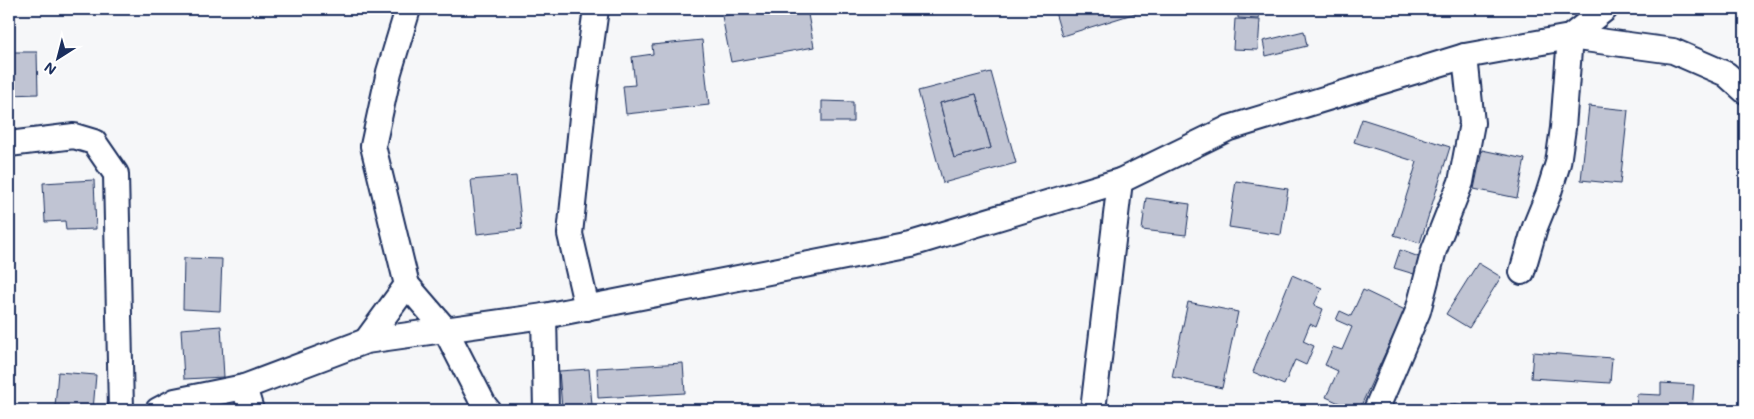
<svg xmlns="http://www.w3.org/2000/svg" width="1754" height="419" viewBox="0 0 1754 419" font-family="Mali,sans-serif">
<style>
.building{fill:#c0c4d3;stroke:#1b2f5e;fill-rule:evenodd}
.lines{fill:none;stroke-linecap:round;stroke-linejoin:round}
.street-casing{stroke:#1b2f5e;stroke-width:28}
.street{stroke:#fff;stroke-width:24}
</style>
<rect width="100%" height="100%" fill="#f6f7f9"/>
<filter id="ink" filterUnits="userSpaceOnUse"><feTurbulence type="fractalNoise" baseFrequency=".02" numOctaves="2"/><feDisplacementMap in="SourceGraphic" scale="10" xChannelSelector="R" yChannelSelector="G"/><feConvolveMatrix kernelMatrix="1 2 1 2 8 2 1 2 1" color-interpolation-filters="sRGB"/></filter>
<g filter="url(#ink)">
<g class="building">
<polygon points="760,9 807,9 814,47 731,62 722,16"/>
<polygon points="1054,9 1135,9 1136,13 1062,36"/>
<polygon points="1238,9 1260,9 1259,19 1238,18"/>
<polygon points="1235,19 1260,20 1258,50 1233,49"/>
<polygon points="1304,31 1307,46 1266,56 1263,41"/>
<polygon points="702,40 709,105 626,114 623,86 635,85 632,57 653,54 652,45"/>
<polygon points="9,52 37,52 38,94 9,95"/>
<path d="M991,72L1016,163L943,183L918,91ZM976,94L991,148L954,158L940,103Z"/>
<polygon points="976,94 991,148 954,158 940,103"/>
<polygon points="822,101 853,102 853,122 822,122"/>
<polygon points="1589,106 1628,110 1620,184 1581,180"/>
<polygon points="1362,119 1450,147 1420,243 1394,235 1417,162 1354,142"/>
<polygon points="1482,150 1525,159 1517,198 1474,189"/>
<polygon points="516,176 522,229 477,234 471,180"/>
<polygon points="94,180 96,229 66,230 65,221 45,222 43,183"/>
<polygon points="1236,181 1288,189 1281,235 1229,227"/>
<polygon points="1146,198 1190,204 1186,235 1142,230"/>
<polygon points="1400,250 1419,257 1414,274 1394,268"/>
<polygon points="184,258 222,259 220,311 183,309"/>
<polygon points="1478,263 1501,277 1469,328 1446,314"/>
<polygon points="1292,275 1322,288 1314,305 1323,309 1316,327 1310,324 1303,341 1314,346 1306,365 1295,360 1284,385 1253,372"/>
<polygon points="1363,290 1405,310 1359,410 1354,410 1326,397 1338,371 1325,365 1333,347 1342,350 1352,327 1336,320 1340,311 1351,316"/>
<polygon points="1188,302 1238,312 1222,388 1172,377"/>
<polygon points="221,326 224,377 184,379 181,329"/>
<polygon points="1533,352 1612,358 1610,383 1531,378"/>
<polygon points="683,363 685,393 598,398 597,368"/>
<polygon points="589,369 592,405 562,408 559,371"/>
<polygon points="58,372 96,375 93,410 55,407"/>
<polygon points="1661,383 1694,385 1692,410 1627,410 1627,408 1636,409 1637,394 1661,395"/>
<polygon points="815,403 842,406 841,410 814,410"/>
<polygon points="996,403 1023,406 1022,410 995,410"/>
<polygon points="1451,404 1495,410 1450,410"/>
<polygon points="864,407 904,410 864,410"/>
</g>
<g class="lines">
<g class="street-casing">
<g id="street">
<polyline points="9,144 74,136 94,142 116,174 121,410"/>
<polyline points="1522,272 1535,227 1548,195 1558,163 1563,128 1570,37 1673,51 1726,74 1745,91"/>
<polyline points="407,285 445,329 484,405 488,410"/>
<polyline points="587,308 570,234 585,88 596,9"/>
<polyline points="544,316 546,410"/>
<polyline points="366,341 407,285 373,146 389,72 408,9"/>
<polyline points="244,387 251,410"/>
<polyline points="158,410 175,401 244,387 366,341 544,316 911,244 1120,181 1229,128 1465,56 1570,37 1605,9"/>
<polyline points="1093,410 1120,181"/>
<polyline points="1376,410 1418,311 1434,250 1461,182 1472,123 1465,56"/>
</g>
</g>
<use href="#street" class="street"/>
</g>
</g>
<rect width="1754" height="419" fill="none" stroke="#fff" stroke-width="30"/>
<rect x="15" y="15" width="1724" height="389" fill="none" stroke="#1b2f5e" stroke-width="2" filter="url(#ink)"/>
<g transform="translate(58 58) rotate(216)" stroke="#ffffff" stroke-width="4" paint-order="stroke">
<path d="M0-4L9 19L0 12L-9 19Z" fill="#1b2f5e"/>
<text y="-8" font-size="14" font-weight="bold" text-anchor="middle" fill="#1b2f5e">N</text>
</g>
</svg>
